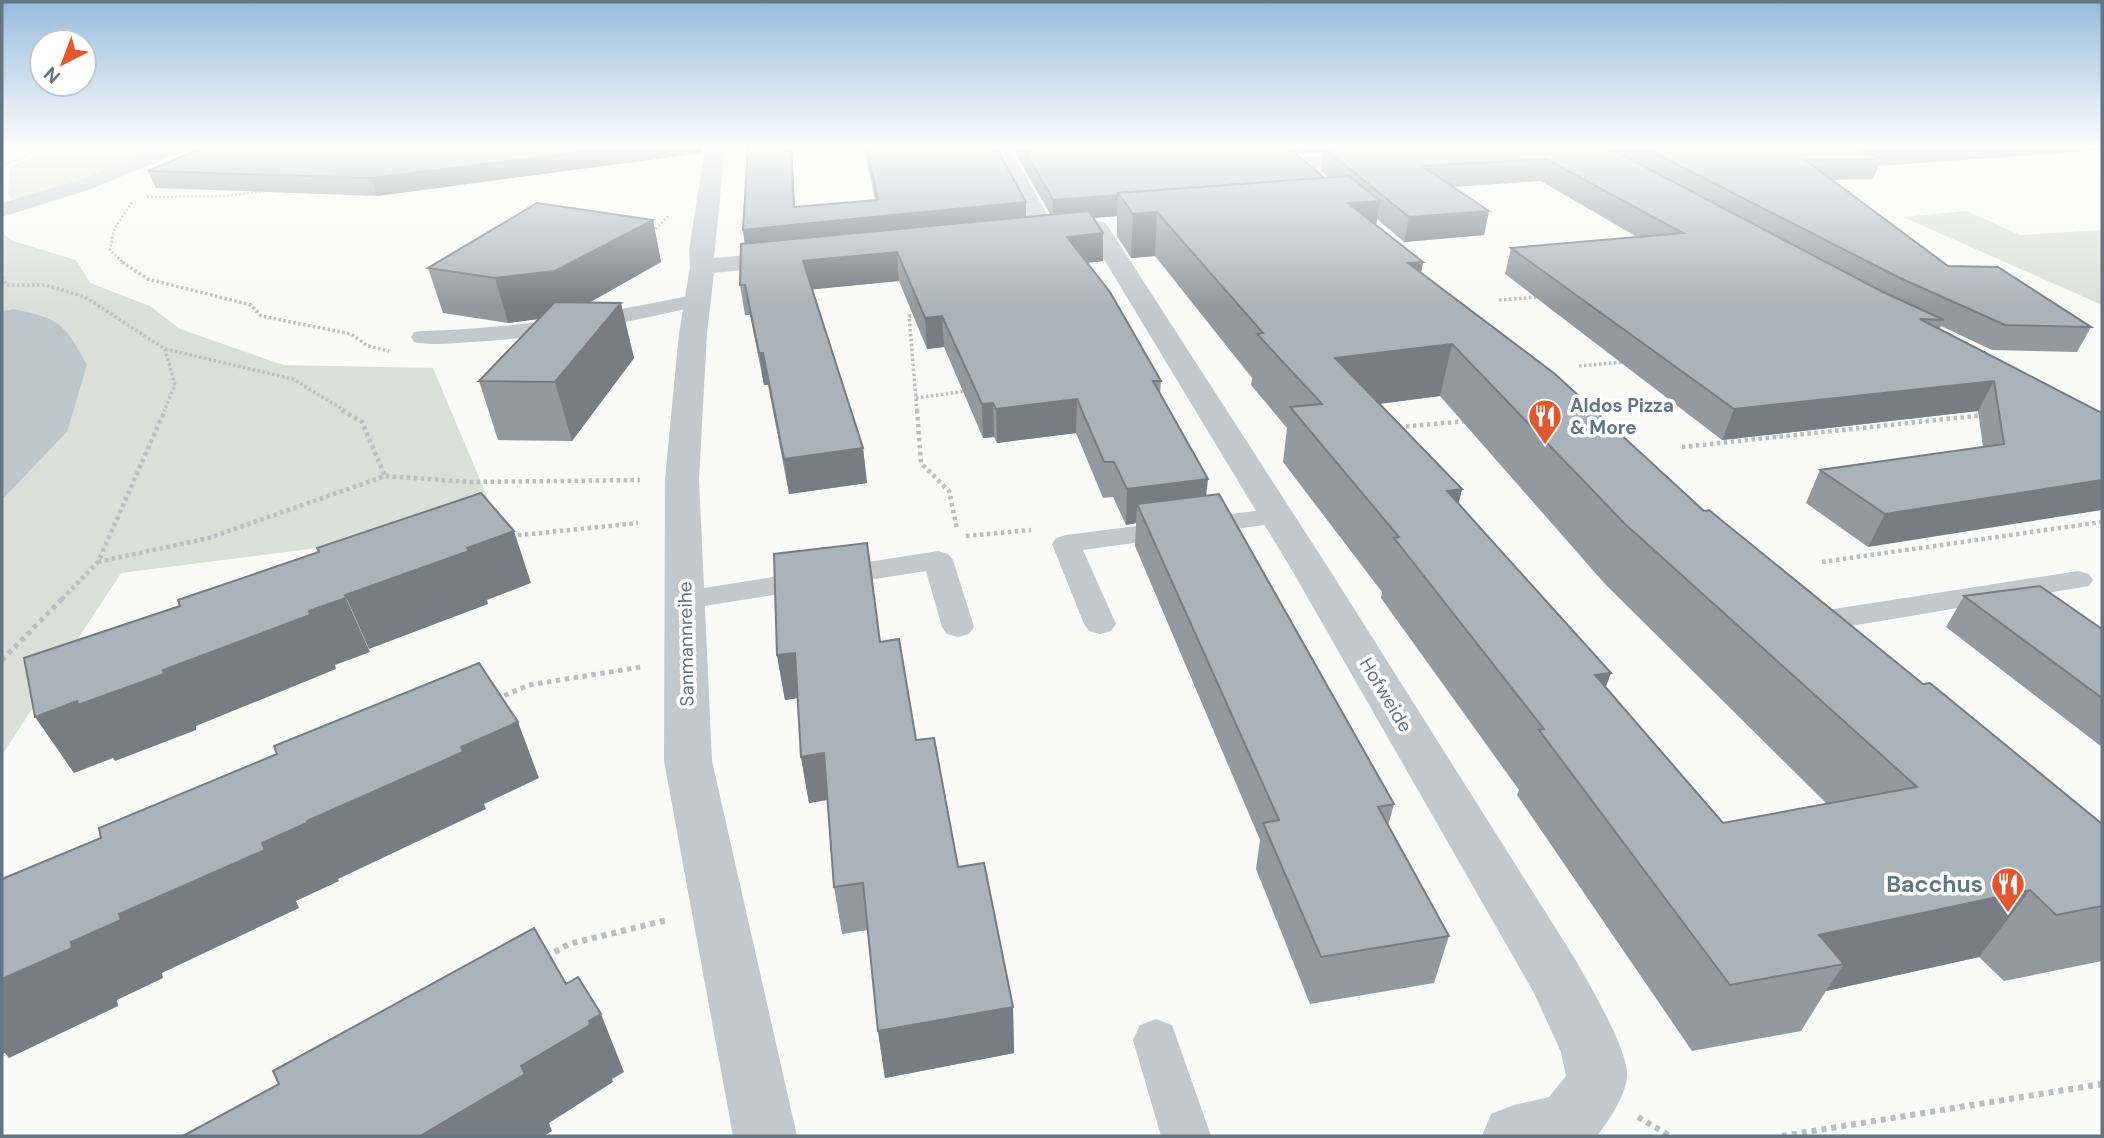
<svg xmlns="http://www.w3.org/2000/svg" width="2104" height="1138" viewBox="0 0 2104 1138" font-family="'DM Sans',sans-serif">
<style>
.green{fill:#dadfd7}
.water{fill:#bbc7cb}
.lines{fill:none;stroke-linecap:round;stroke-linejoin:round}
.path-far4{stroke:#bbbfc2;stroke-width:2.5;stroke-dasharray:2 2;stroke-linecap:butt}
.path-far3{stroke:#bbbfc2;stroke-width:3.5;stroke-dasharray:2.5 2.5;stroke-linecap:butt}
.path-far2{stroke:#bbbfc2;stroke-width:4.5;stroke-dasharray:3.5 3.5;stroke-linecap:butt}
.path-far1{stroke:#bbbfc2;stroke-width:5;stroke-dasharray:4.5 4.5;stroke-linecap:butt}
.path{stroke:#bbbfc2;stroke-width:6;stroke-dasharray:5 5;stroke-linecap:butt}
.service{fill:#c3c8cc;fill-rule:evenodd}
.minor{fill:#c3c8cc;fill-rule:evenodd}
.wall{fill:#929a9f;fill-rule:evenodd}
.shaded-wall{fill:#777d82}
.building{fill:#aab3b9;stroke:#777d82;stroke-width:2;fill-rule:evenodd}
.labels{text-anchor:middle;dominant-baseline:central;stroke-width:7;stroke-linejoin:round;paint-order:stroke}
.poi-label{font-size:19px;font-weight:bold;fill:#657683;stroke:#fff;text-anchor:start}
.street-label{font-size:19px;fill:#657683;stroke:#fff}
.near-poi-label{font-size:23px;font-weight:bold;fill:#657683;stroke:#fff;text-anchor:end}
</style>
<rect width="100%" height="100%" fill="#fafaf8"/>
<g class="green">
<polygon points="56,147 161,147 76,182 13,202 8,193 10,167"/>
<polygon points="1967,211 2020,235 2102,230 2102,305 1903,217"/>
<polygon points="2,225 5,235 13,241 76,260 90,283 150,306 180,329 283,365 433,368 499,525 121,573 2,755 2,500 67,432 13,309 2,311"/>
</g>
<path class="water" d="M13,309C60,319 64,323 87,365L67,432L2,500V311Z"/>
<g class="lines">
<g class="path-far4">
<polyline points="2,166 48,147"/>
<polyline points="147,197 226,196 264,191"/>
<polyline points="653,232 668,216"/>
<polyline points="125,264 110,250 114,229 133,201"/>
</g>
<g class="path-far3">
<polyline points="122,262 148,279 251,305 261,316 351,334 368,346 389,351"/>
<polyline points="2,277 6,285 46,285 85,297 165,349 175,385 164,411"/>
<polyline points="1499,300 1539,297"/>
<polyline points="165,349 293,379 345,411"/>
<polyline points="1579,366 1624,362"/>
<polyline points="916,398 967,391"/>
<polyline points="917,411 909,316 918,315"/>
</g>
<g class="path-far2">
<polyline points="342,410 362,422 385,476"/>
<polyline points="917,410 921,463 949,491 957,529"/>
<polyline points="1399,427 1467,421"/>
<polyline points="1682,447 1984,415"/>
<polyline points="511,536 638,523"/>
<polyline points="966,536 1031,530"/>
<polyline points="98,562 209,538 385,476 471,482 640,480"/>
<polyline points="1822,562 2102,522"/>
<polyline points="62,599 98,562 165,410"/>
</g>
<g class="path-far1">
<polyline points="2,660 64,597"/>
<polyline points="496,699 529,685 641,667"/>
</g>
<g class="path">
<polyline points="546,957 569,944 667,920"/>
<polyline points="1638,1117 1670,1136"/>
<polyline points="1782,1136 2102,1084"/>
</g>
<g class="service">
<path d="M698,294L705,296L708,300L705,304C630,323 551,337 473,342C454,343 433,346 414,342L411,337L414,332L422,331C516,329 606,313 698,294Z"/>
<polygon points="1277,508 1287,510 1291,516 1287,522 1083,550 1116,624 1111,631 1100,634 1089,631 1084,624 1052,544 1056,538 1066,535"/>
<polygon points="938,551 948,554 953,560 974,627 969,634 958,637 947,634 942,627 926,571 685,609 674,607 670,600 674,593 685,591"/>
<polygon points="2078,571 2089,574 2093,580 2089,586 1821,631 1810,628 1805,621 1810,614 1821,611"/>
<polygon points="1156,1019 1172,1025 1211,1136 1161,1136 1133,1040 1140,1025"/>
</g>
<g class="minor">
<polygon points="160,147 187,147 184,151 91,189 2,217 2,203 77,181"/>
<polygon points="705,147 725,147 714,258 791,251 800,253 803,258 800,263 791,265 714,273 707,333 699,479 712,761 797,1136 733,1136 664,761 665,479 679,333 690,267 689,250"/>
<polygon points="989,147 1009,147 1057,232 1053,237 1037,237"/>
<polygon points="1552,147 1671,147 1661,153 1559,157 1552,155 1549,151"/>
<polygon points="1373,154 1380,156 1383,160 1380,164 1298,169 1291,167 1288,163 1291,159 1298,157"/>
<path d="M1097,221L1105,223L1109,228L1331,572L1575,959C1588,982 1631,1054 1627,1078C1624,1099 1609,1120 1597,1136H1482L1491,1114L1514,1105L1549,1097L1566,1076L1561,1052L1534,993L1293,572L1085,228L1089,223Z"/>
</g>
</g>
<g class="wall">
<path d="M748,147H792L795,207L875,200L864,147H996L1026,202V217L1050,214L1012,147H1288L1324,178H1329L1321,171L1323,153L1302,154L1292,147H1607L1621,155L1624,147H2102V150L1879,166L1873,179L1831,180L1948,266L2091,327L2077,352L1992,350L1941,326L1939,329L2102,413L1868,547L1806,503L1820,470L1983,447L1978,411L1722,440L1505,274L1511,248L1637,237L1541,181L1453,187L1484,235L1404,242L1377,219L1376,225L1423,262L1421,273L1704,511L2102,824V961L2004,981L1979,957L1826,991L1801,1031L1692,1051L1517,795L1519,790L1381,598L1382,592L1283,462L1287,428L1251,385L1252,378L1155,256L1131,258L1117,236V216L1094,218L1103,233V261L1087,263L1161,381L1160,393L1206,495L1394,804L1388,826L1449,936L1434,983L1310,1004L1256,869L1260,840L1135,546L1136,523L1126,525L1113,497L1103,498L1076,433L997,443L994,437L983,438L944,347L927,349L899,281L812,289L863,448L867,483L789,494L768,385H764L750,315H745L740,285L745,244L743,230ZM1440,396L1605,584L1827,804L1723,823L1606,687L1458,504L1462,489L1380,404Z"/>
<polygon points="701,153 377,196 156,188 148,171"/>
<polygon points="653,220 661,262 589,303 634,358 572,441 498,440 479,381 539,319 508,323 443,313 428,268"/>
<polygon points="1964,596 2102,629 2102,747 1946,627"/>
<polygon points="880,642 916,740 958,867 1013,1007 1014,1053 885,1078 878,1031 868,930 842,934 834,887 828,800 809,803 801,757 798,698 785,700 777,655"/>
</g>
<g class="shaded-wall">
<polygon points="622,147 703,147 701,153 377,196 371,178"/>
<polygon points="790,147 792,147 796,225 1026,202 1026,224 746,252 743,230 794,207"/>
<polygon points="1118,195 1117,216 1053,221 1053,200"/>
<polygon points="1323,200 1157,213 1155,256 1131,258 1133,214"/>
<polygon points="1380,201 1373,244 1348,203"/>
<polygon points="1489,211 1484,235 1404,242 1409,217"/>
<polygon points="653,220 661,262 567,315 508,323 495,278"/>
<polygon points="1103,233 1103,261 1067,265 1067,237"/>
<polygon points="897,252 899,281 807,290 803,261"/>
<polygon points="1423,262 1414,309 1408,263"/>
<polygon points="621,303 634,358 572,441 555,382"/>
<polygon points="942,316 944,347 927,349 925,318"/>
<polygon points="1452,344 1440,396 1327,410 1335,358"/>
<polygon points="759,353 763,353 768,385 764,385"/>
<polygon points="1994,381 1978,411 1722,440 1734,409"/>
<polygon points="1077,399 1076,433 997,443 996,409"/>
<polygon points="993,403 994,437 983,438 982,404"/>
<polygon points="863,448 867,483 789,494 784,459"/>
<polygon points="1208,479 1204,515 1137,504 1136,523 1126,525 1127,489"/>
<polygon points="2102,480 2102,510 1868,547 1885,514"/>
<polygon points="1462,489 1448,547 1447,491"/>
<polygon points="514,531 531,583 487,600 488,604 369,649 345,595 467,548"/>
<polygon points="346,598 370,652 335,665 336,669 196,726 196,730 115,761 113,758 74,773 35,717 163,670 309,611"/>
<polygon points="795,653 803,697 785,700 777,655"/>
<polygon points="1611,673 1587,737 1595,675"/>
<polygon points="518,722 539,778 484,804 486,809 338,879 339,881 296,901 299,908 162,973 163,978 117,1000 118,1006 9,1058 5,1053 2,1054 2,979 119,914 307,821 461,747"/>
<polygon points="824,753 832,799 809,803 801,757"/>
<polygon points="2030,890 1979,957 1826,991 1844,964 1819,935"/>
<polygon points="1013,1007 1014,1053 885,1078 878,1031"/>
<polygon points="601,1014 624,1072 612,1079 613,1082 549,1123 552,1131 544,1136 420,1136 521,1066"/>
</g>
<g class="building">
<polygon points="204,147 622,147 371,178 148,171"/>
<polygon points="748,147 790,147 794,207 878,200 867,147 996,147 1026,202 743,230"/>
<polygon points="1023,147 1288,147 1324,178 1118,193 1118,195 1053,200"/>
<polygon points="1363,147 1607,147 1881,291 1944,320 1920,319 2102,413 2102,480 1885,514 1820,470 2004,444 1994,381 1734,409 1511,248 1683,233 1546,159 1422,166 1489,211 1409,217 1324,148"/>
<polygon points="1643,147 1874,147 1859,148 1881,159 1805,160 1948,266 1998,267 2091,327 2005,325 1900,278"/>
<path d="M1349,176L1380,201L1348,203L1423,262L1408,263L1555,374L1704,511L1709,510L1923,684L1930,683L2102,824V906L2056,915L2030,890L1819,935L1844,964L1730,985L1539,730L1544,729L1394,538L1399,537L1290,407L1322,404L1257,334L1263,333L1157,212L1133,214L1118,193ZM1452,344L1625,524L1917,787L1723,823L1595,675L1611,673L1447,491L1462,489L1335,358Z"/>
<polygon points="537,203 653,220 555,271 495,278 428,268"/>
<polygon points="1089,211 1103,233 1067,237 1110,292 1161,381 1153,381 1208,479 1127,489 1114,462 1104,462 1077,399 996,409 993,403 982,404 942,316 925,318 897,252 803,261 863,448 784,459 763,353 759,353 745,285 740,285 741,244"/>
<polygon points="555,302 621,303 555,382 479,381"/>
<polygon points="481,493 514,531 467,548 469,551 345,595 346,598 309,611 310,615 163,670 164,674 78,705 77,701 35,717 24,658 180,606 178,600 319,552 317,548"/>
<polygon points="1219,494 1394,804 1378,807 1449,936 1321,957 1263,823 1279,820 1137,504"/>
<polygon points="867,543 880,642 899,639 916,740 934,738 958,867 984,863 1013,1007 878,1031 863,883 834,887 824,753 801,757 795,653 777,655 774,554"/>
<polygon points="2040,586 2102,629 2102,698 1964,596"/>
<polygon points="479,663 518,722 461,747 463,752 307,821 307,823 262,843 265,850 119,914 121,920 71,942 72,948 2,979 2,879 101,838 99,828 277,754 274,746"/>
<polygon points="534,928 566,984 578,977 601,1014 589,1021 590,1025 521,1066 525,1074 420,1136 183,1136 279,1084 273,1071"/>
</g>
<linearGradient id="sky" x2="0" y2="1"><stop stop-color="#96bcdc"/><stop offset="0.48" stop-color="#fdfdfc"/><stop offset="1" stop-color="#fdfdfc" stop-opacity="0"/></linearGradient>
<rect width="2104" height="306" fill="url(#sky)"/>
<defs>
<g id="restaurant-pin" transform="scale(1.75)"><path d="M0 17L-7.5 6A9.5 9.5 0 1 1 7.5 6Z" fill="#e4572e" stroke="#fff"/><path d="M-5-6h1v4h1v-4h1v4h1v-4h1v5L-1.5 .5V6h-2V.5L-5-1ZM5-6V6H3V1.5H1.5Q1.5-4 5-6Z" fill="#fff"/></g>
</defs>
<g fill-rule="evenodd">
<use href="#restaurant-pin" x="1545" y="416"/>
<use href="#restaurant-pin" x="2008" y="884"/>
</g>
<g class="labels">
<g class="poi-label">
<text x="1570" y="405">Aldos Pizza<tspan x="1570" dy="22">&amp; More</tspan></text>
</g>
<g class="street-label">
<text transform="translate(686 644) rotate(-91)">Sanmannreihe</text>
<text transform="translate(1386 695) rotate(59)">Hofweide</text>
</g>
<g class="near-poi-label">
<text x="1983" y="884">Bacchus</text>
</g>
</g>
<rect width="2104" height="1138" fill="none" stroke="#657683" stroke-width="7"/>
<g transform="translate(63 63) rotate(222)"><circle r="33" fill="#ffffff" stroke="#c1c8cd" stroke-width="2"/>
<path d="M0-5L12 26L0 18L-12 26Z" fill="#e4572e"/>
<text y="-10" font-size="19" font-weight="bold" text-anchor="middle" fill="#657683">N</text>
</g>
</svg>
